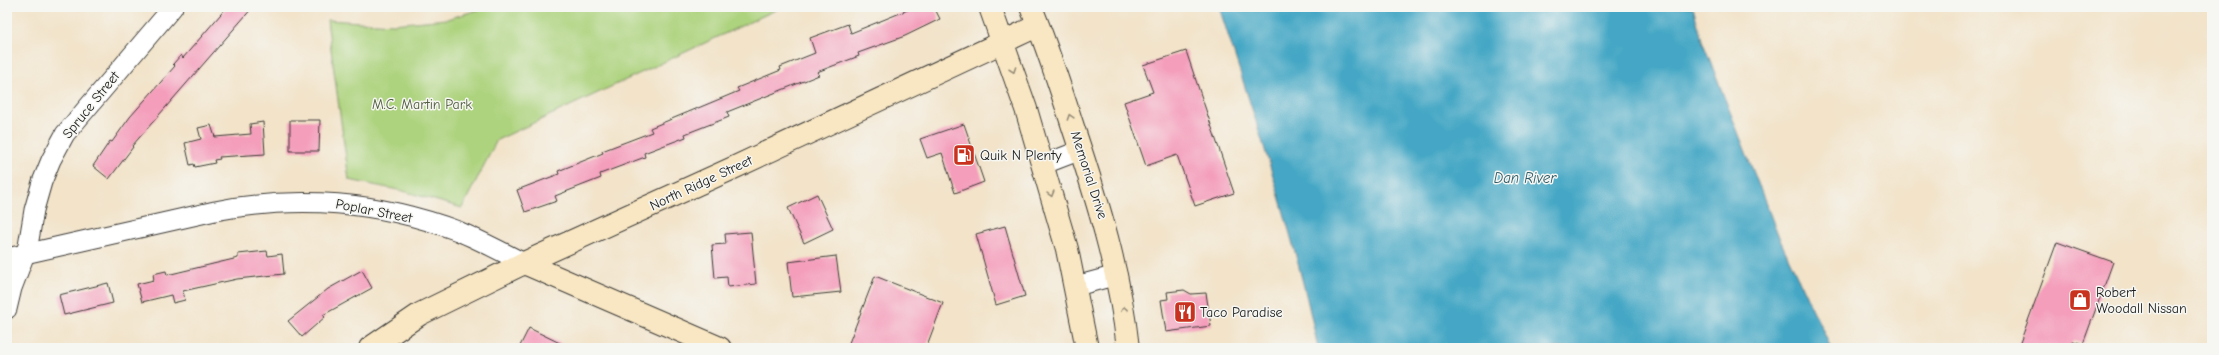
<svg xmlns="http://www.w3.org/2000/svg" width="2219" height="355" viewBox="0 0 2219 355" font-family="'Comic Neue',sans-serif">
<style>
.green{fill:#add37e;stroke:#64784d}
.water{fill:#45a7c5;stroke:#306270}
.building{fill:#f49ebb}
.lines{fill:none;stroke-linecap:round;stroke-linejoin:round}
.street-casing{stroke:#3c3a36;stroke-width:21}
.secondary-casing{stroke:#3c3a36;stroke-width:24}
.street{stroke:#fff;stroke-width:19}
.secondary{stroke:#f9e7c3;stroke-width:22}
.oneway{stroke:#968c78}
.labels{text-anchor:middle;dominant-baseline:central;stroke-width:3;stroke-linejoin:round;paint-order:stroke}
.park-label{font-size:14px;fill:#4f5c3e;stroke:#f6f6f2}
.street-label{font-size:14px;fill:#1c1c1c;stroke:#f6f6f2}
.poi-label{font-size:14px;fill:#1c1c1c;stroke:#f6f6f2;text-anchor:start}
.water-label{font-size:15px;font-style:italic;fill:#2e5b68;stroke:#f6f6f2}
</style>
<rect width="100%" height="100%" fill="#f6f6f2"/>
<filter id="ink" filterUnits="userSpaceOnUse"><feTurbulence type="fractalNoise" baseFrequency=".025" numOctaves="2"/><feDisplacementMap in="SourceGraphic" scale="8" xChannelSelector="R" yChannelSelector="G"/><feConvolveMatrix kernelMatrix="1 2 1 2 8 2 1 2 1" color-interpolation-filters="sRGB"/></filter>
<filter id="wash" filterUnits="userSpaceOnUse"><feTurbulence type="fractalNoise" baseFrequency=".012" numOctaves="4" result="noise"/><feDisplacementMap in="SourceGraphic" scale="16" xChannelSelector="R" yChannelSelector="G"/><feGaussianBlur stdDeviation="0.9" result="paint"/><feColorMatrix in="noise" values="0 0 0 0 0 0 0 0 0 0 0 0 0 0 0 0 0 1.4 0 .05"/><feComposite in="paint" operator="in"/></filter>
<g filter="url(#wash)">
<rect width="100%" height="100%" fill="#f2e3c9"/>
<polygon class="green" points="488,7 782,7 497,140 462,208 403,191 349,180 327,20 393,24 447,19"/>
<path class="water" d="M1219,7H1693L1702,40L1781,242L1831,348H1318C1294,232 1255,119 1219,7Z"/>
<g id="blocks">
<g class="building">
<polygon points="227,7 253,7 132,146 133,147 109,179 93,166 110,141 112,142 130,117 175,66 173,64 181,55 183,58"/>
<polygon points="915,7 934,7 940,19 905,36 858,53 859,56 817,72 819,75 727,112 729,117 685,134 686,137 644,153 645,157 600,174 601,178 555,196 557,201 525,212 517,190 559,174 558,171 603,153 602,151 652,132 650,128 739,91 737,88 781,70 780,67 815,53 810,38 848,24 851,33"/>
<polygon points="1186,51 1234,193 1195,206 1177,155 1146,166 1124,102 1153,92 1143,65"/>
<polygon points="290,120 320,120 319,151 290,151"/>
<polygon points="263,122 265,154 219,157 220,159 214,160 215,163 195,167 194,164 190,165 185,143 201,139 198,128 211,125 215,137 251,134 250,124"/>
<polygon points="964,124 984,182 955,193 942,153 927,158 920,139"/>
<polygon points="817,194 833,229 804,243 788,208"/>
<polygon points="1005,226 1025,296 996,305 976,234"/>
<polygon points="751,232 756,284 728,287 727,277 715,278 712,245 726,244 725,234"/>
<polygon points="2057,242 2113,262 2083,344 2073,341 2070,348 2018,348"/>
<polygon points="267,251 268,256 282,254 284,274 237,279 183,291 185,300 173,303 171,295 142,302 137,284 154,280 153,274 166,271 167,275 238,258 238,254"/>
<polygon points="836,256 841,292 792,297 788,262"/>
<polygon points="362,270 372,288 323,315 325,317 302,337 288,321 328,289"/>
<polygon points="875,276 943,303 926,348 847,348"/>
<polygon points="108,283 113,303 64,315 59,295"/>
<polygon points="1184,290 1191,294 1206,293 1211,326 1166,332 1161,300 1168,299 1167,292"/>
<polygon points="529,328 570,348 519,348"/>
</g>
</g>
</g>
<g filter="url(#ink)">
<use href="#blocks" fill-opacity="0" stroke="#3c3a36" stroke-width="1"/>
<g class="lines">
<g class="street-casing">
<g id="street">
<polyline points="1042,165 1081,150"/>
<path d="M7,258L215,211C299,195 377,201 458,231C480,240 502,252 524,263"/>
<polyline points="1076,286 1117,275"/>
<polyline points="7,309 12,288 28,246 34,210 42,182 51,160 65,134 173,7"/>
</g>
</g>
<g class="secondary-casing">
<g id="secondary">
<polyline points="990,7 1026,109 1067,249 1087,348"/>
<path d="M1031,7C1047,47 1061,89 1074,130C1098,202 1120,273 1128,348"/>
<polyline points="524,263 720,348"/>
<polyline points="370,348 420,314 524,263 731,169 1037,26"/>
</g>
</g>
<use href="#street" class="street"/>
<use href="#secondary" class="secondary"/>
</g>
<defs><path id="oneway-chevron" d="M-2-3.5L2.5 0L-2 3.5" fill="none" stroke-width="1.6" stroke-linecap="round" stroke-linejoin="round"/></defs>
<g class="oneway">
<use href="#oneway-chevron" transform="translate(1013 70) rotate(71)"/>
<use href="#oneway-chevron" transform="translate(1070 117) rotate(-108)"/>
<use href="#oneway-chevron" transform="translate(1051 194) rotate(74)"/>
<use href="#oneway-chevron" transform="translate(1124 309) rotate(-99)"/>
</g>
</g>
<defs>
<g id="fuel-square" transform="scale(1.15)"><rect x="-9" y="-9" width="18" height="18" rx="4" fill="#c8321e" stroke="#f6f6f2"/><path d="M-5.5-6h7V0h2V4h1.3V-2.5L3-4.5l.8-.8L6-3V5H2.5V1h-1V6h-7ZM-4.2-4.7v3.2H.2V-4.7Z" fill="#fff"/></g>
<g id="shop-square" transform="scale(1.15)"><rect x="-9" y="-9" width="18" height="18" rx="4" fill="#c8321e" stroke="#f6f6f2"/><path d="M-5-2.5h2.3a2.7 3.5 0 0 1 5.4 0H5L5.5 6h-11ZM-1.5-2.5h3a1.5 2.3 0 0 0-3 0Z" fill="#fff"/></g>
<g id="restaurant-square" transform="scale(1.15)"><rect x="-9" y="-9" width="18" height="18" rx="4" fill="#c8321e" stroke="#f6f6f2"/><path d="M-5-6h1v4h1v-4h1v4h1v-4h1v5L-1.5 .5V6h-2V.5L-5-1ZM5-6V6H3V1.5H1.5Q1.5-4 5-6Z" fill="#fff"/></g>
</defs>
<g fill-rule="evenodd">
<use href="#fuel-square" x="964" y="155"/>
<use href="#shop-square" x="2080" y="300"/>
<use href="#restaurant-square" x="1185" y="312"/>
</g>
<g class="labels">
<g class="park-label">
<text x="422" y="104">M.C. Martin Park</text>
</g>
<g class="street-label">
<text transform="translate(91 105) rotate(-51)">Spruce Street</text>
<text transform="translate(1089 175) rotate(72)">Memorial Drive</text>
<text transform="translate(701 183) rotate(-25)">North Ridge Street</text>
<text transform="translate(374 211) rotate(11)">Poplar Street</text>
</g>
<g class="poi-label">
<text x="980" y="155">Quik N Plenty</text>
<text x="2096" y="292">Robert<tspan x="2096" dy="16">Woodall Nissan</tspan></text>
<text x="1200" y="312">Taco Paradise</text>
</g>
<g class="water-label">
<text x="1525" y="178">Dan River</text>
</g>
</g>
<rect width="2219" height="355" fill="none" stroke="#f6f6f2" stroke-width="24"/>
</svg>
